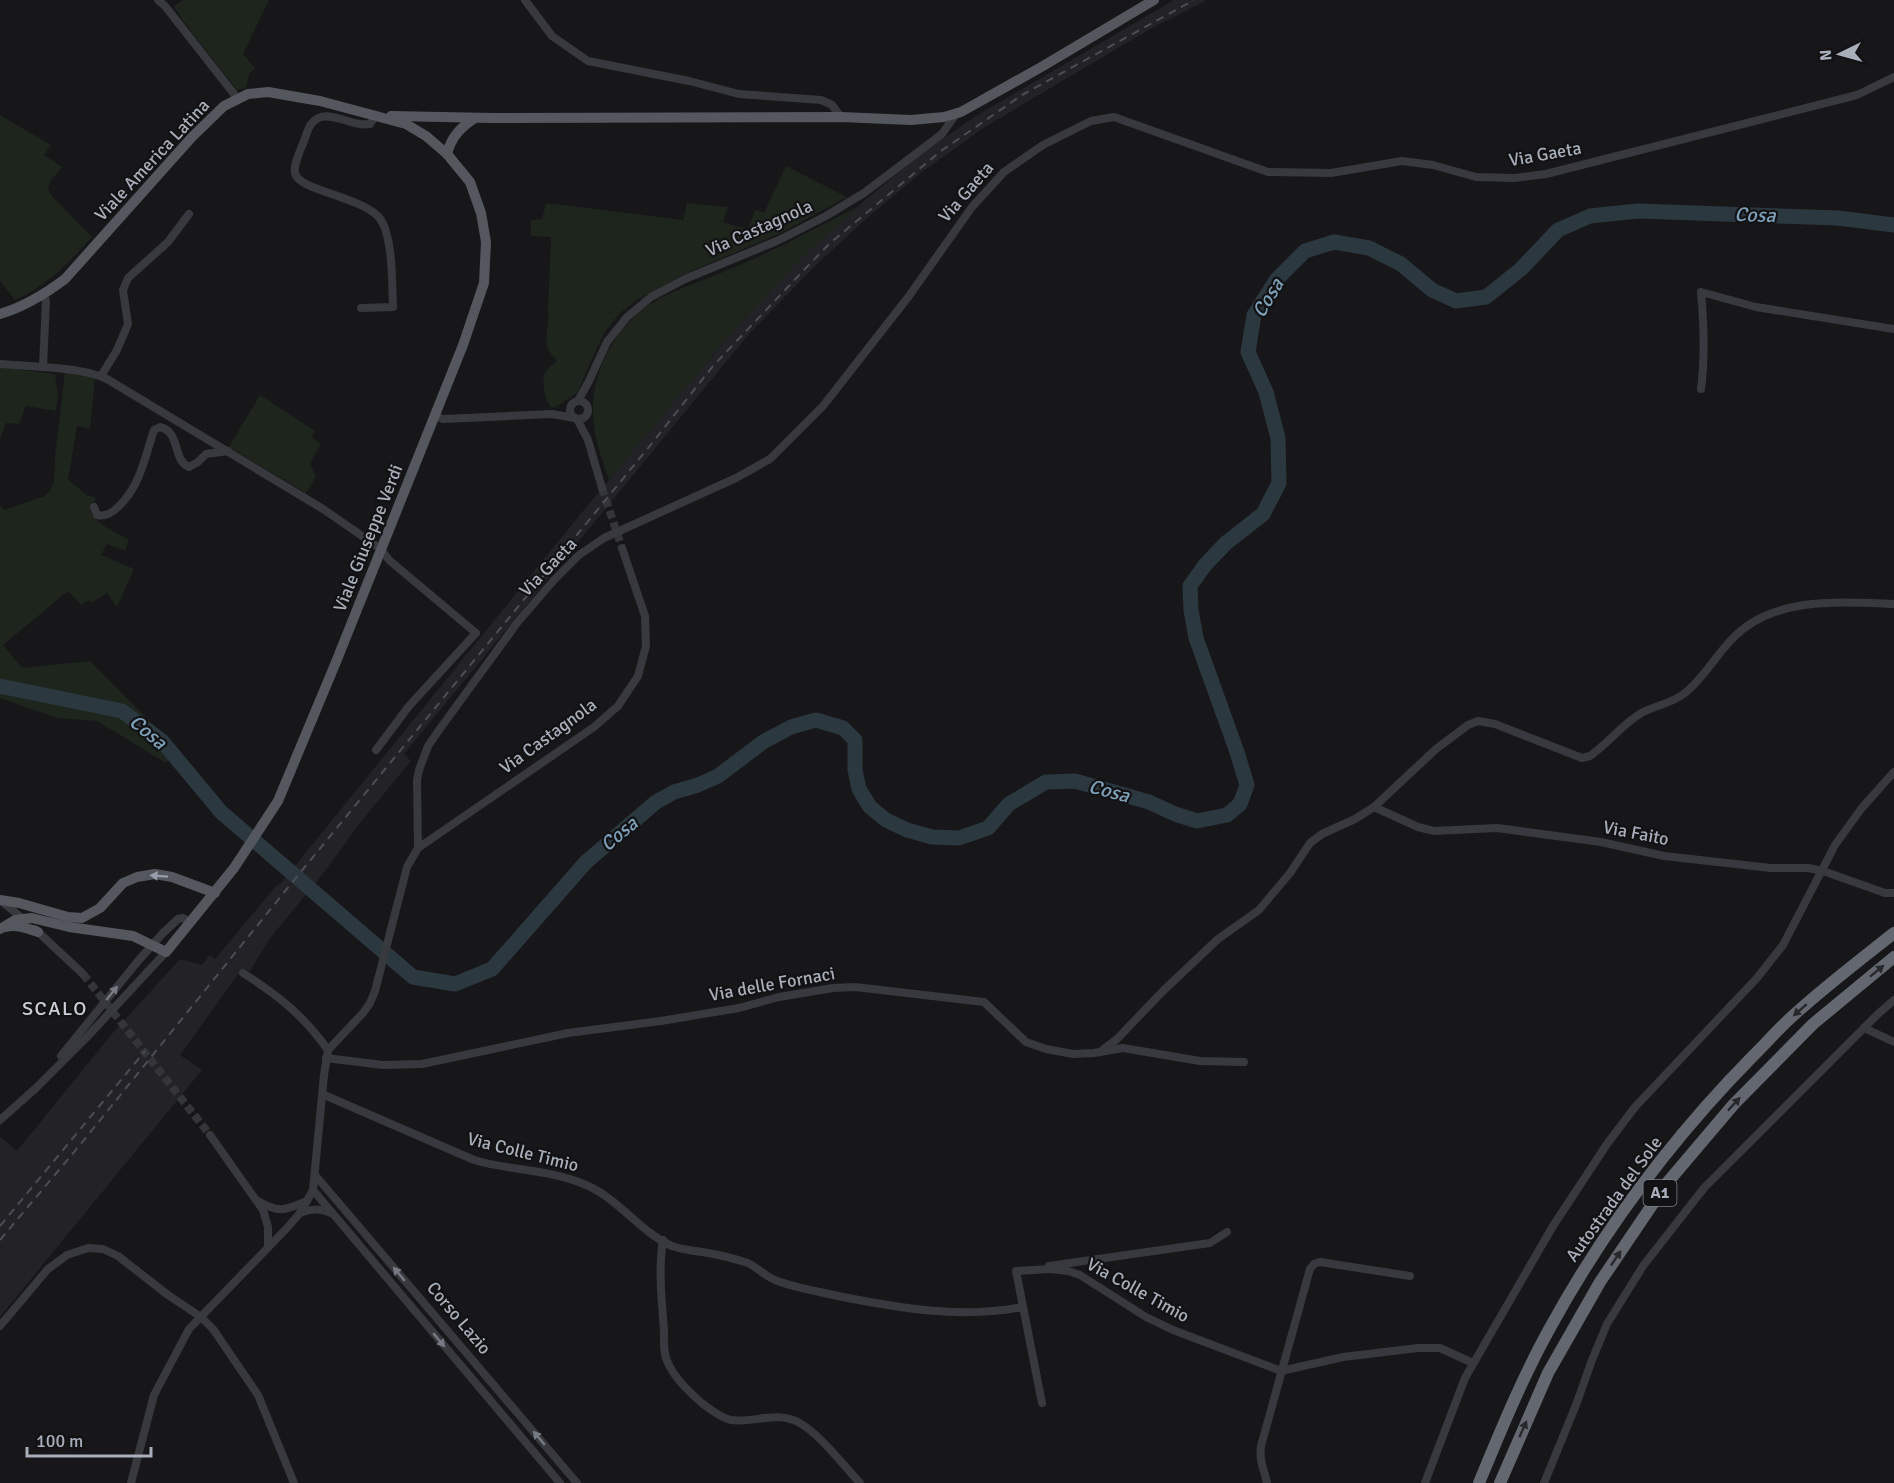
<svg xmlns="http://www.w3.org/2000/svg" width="1894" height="1483" viewBox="0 0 1894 1483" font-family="Signika,sans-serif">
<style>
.built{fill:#232327}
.green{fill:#1d251d}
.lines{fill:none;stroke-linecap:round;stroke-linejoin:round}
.river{stroke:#2c383f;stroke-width:15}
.minor-tunnel{stroke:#343539;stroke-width:8;stroke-dasharray:8 4;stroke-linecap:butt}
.minor{stroke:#38393f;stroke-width:8}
.major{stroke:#54575e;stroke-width:10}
.highway{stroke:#636870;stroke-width:12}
.rail{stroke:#4b4e54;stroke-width:2;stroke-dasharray:8 6;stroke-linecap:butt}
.oneway{fill:#979da8}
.oneway2{fill:#26282b}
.oneway3{fill:#767a83}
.labels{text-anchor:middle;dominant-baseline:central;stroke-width:4.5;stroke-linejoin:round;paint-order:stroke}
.shield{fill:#121214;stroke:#7b8088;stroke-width:1.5}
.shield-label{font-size:16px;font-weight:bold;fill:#a8afba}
.street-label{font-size:18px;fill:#a8afba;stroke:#121214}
.water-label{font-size:20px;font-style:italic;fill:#7da0b8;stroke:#121214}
.neighbourhood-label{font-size:20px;letter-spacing:1.5px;fill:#caced6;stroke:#121214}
</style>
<rect width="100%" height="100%" fill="#171719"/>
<polygon class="built" points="1174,0 1207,0 1152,28 1025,103 982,129 922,172 867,218 817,264 749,334 404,754 411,761 405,768 360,823 319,879 270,938 250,971 242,969 180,1055 202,1070 0,1317 0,1137 17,1151 111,1035 180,959 202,965 210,955 215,959 276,886 281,883 583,511 739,324 807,253 857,207 913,160 974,117"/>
<g class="green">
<polygon points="183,0 269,0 243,54 255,68 249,74 246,88 237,90 184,22 174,6"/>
<path d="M0,115L51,145L44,155L62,167L51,180L48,189L51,195L92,237C66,265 51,283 15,300L0,281Z"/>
<path d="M786,166L847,197L783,232L685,274L637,300L619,314L603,335L577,393L554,408L550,406C545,398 540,380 546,371C548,368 554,364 557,361C554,357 549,352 548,348C543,337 551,323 548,311L551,237L531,236V220L542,219L546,203L683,220L687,203L728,207L723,222L748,230L755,210L764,213Z"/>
<path d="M857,207L807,253L739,324L609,480C601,457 592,433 593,409C593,369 617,326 650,304C676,288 714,277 742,264C782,247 819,226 857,207Z"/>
<polygon points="0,367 55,374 58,396 56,411 26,406 19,424 6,423 0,439"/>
<path d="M65,372L95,378L90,429L77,426L68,480L87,495L96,498C94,502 91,508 91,512C92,522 121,535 129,540L125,551L107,544L101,555L134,569L117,607L107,593L91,603L88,600L81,605L68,591L3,645L22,668L90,661L176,748L166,763L97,721L57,718L0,698V506L1,505L4,510L45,496L50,491L54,481L55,456Z"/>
<polygon points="260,395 315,431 312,437 321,444 310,463 316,477 306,493 229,447"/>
</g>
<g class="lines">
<polyline class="river" points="0,686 122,711 162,741 221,812 413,977 455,984 492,969 586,862 656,802 674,792 698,785 718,776 763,742 791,727 816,720 843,728 855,740 855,770 859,789 870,807 886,820 907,830 932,837 959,838 988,828 1009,804 1046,782 1075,781 1149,802 1175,814 1197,821 1227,815 1240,804 1247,785 1237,752 1196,638 1191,610 1190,586 1205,565 1226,543 1263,514 1279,483 1278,438 1266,392 1248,352 1254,315 1277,279 1305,251 1334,242 1369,248 1401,264 1432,290 1456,301 1486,297 1521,269 1558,230 1590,216 1638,211 1838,218 1894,225"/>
<g class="minor-tunnel">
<polyline points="602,488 622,548"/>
<polyline points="83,974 210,1135"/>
</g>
<g class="minor">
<polyline points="158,0 165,6 238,99"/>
<polyline points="525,0 552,36 588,61 689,81 739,94 821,100 832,105 841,117"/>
<path d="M44,295L46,301L43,367C65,369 86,370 107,379L323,509L381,549L389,560L476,633L409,706L376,750"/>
<path d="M361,308L393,307C392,284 393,239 381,220C366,197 298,191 295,173C293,163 302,148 305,138C308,129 311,120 321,117C335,113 354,127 370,124L376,115"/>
<polyline points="0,364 43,367"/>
<polyline points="101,376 117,350 128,324 123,290 128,278 168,242 189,214"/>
<path d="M1701,389C1705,358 1704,324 1701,292L1756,307L1894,329"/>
<circle cx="579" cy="410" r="9"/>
<polyline points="578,401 589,381 607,342 627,317 651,297 685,279 777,241 826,216 864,193 942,134 956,114"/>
<polyline points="434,416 443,419 552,414 575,418"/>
<polyline points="577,419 588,440 602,488"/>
<path d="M94,507L97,515C106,517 112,513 118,507C140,487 145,457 154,430L160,427C181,432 172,460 189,467L198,462L206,454L228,451"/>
<polyline points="1374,807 1418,827 1434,831 1497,828 1601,842 1664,856 1771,868 1808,868 1823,871 1885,893 1894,893"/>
<polyline points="418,848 594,727 618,706 638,676 646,646 645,616 622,548"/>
<polyline points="1,901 26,921"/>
<polyline points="35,929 83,974"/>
<path d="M243,973C279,996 303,1015 328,1050"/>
<polyline points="1864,1028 1894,1042"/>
<path d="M1100,1052L1117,1039L1163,991L1218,939L1259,910L1290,873L1310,843L1322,834L1355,819L1374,807L1436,749L1468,725L1478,721L1495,724L1582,758L1590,756C1609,743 1623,723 1643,712C1657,705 1673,703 1685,693C1704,678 1716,655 1733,638C1773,596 1841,602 1894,604"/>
<polyline points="61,1056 138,961 163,933 178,919 183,918 191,922"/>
<polyline points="326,1058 383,1065 422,1064 568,1033 661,1021 739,1008 779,997 833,988 855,987 984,1002 1026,1042 1046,1049 1073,1054 1094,1053 1123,1048 1200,1061 1244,1062"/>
<path d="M322,1094L474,1160C511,1171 550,1169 586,1185C618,1198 641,1233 672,1246C683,1250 696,1251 708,1253C721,1255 735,1259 748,1263C758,1268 765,1276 775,1280C795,1288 817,1291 838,1296C898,1308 961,1319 1022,1307"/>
<polyline points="0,1120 36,1088 87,1037 166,952"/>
<polyline points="210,1135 263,1210 268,1227 268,1247"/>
<polyline points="315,1175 577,1483"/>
<polyline points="313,1190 560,1483"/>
<path d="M258,1201C280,1214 285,1210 307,1201"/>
<path d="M300,1213C312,1209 319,1208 331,1213"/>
<path d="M663,1240C658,1271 662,1301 664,1331C664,1341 663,1354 668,1363C675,1379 690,1393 703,1404C711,1410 721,1418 731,1420C754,1423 776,1411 798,1422C819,1433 843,1465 860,1483"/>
<polyline points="1049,1266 1210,1243 1227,1232"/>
<polyline points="0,1326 48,1269 67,1255 88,1248 103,1249 118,1256 168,1295 201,1317 213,1329 258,1395 294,1483"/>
<polyline points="1042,1403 1016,1271 1050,1269 1068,1271 1080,1275 1146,1317 1173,1330 1281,1371 1343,1357 1418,1348 1440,1348 1473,1363"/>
<polyline points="131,1483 154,1395 189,1329 287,1228 300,1213 313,1190 324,1075 328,1050 363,1013 370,1003 375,991 407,867 418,848 417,780 419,770 428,746 439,730 517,623 554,580 579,555 604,538 736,478 770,459 823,406 909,296 972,207 1004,172 1043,145 1091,121 1114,117 1268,172 1331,173 1402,161 1433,165 1476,177 1515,178 1546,174 1857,95 1894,77"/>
<path d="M1267,1483C1264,1468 1259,1462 1261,1446L1310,1269L1314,1264L1320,1262L1410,1276"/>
<polyline points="1425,1483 1465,1378 1553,1226 1607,1144 1635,1107 1757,978 1783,945 1835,845 1861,809 1894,772"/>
<polyline points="1544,1483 1576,1405 1592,1360 1607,1324 1643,1266 1704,1188 1878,1014 1894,1000"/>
</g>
<g class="major">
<polyline points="391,116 492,118 841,117 911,120 944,117 961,112 1043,66 1154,0"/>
<path d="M447,154C451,137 461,127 475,118"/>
<path d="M0,314C24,307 45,294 65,279L192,137L224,106L248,94L268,92L320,101L391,120L406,124L426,136L447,154L470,182L481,213L486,242L484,283L463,345L336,662L278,801L234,868L166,952L133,936L69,927L32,918L15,920L0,929"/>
<polyline points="0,900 19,903 68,917 82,918 100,908 123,883 137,877 155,874 172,877 215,893"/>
<path d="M6,927C17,924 28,929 38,932"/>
</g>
<g class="highway">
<path d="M1479,1483C1501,1430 1523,1376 1551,1326C1605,1228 1675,1135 1754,1055C1768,1041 1781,1026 1796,1013C1827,985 1861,959 1894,933"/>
<polyline points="1500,1483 1548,1373 1600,1282 1667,1183 1734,1104 1813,1024 1894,957"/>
</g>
<g class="rail">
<polyline points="0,1226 145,1051"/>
<polyline points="0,1240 80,1145 286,890 653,442 713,366 804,270 829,244 941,151 1022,95 1194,0"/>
</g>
</g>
<defs><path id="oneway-solid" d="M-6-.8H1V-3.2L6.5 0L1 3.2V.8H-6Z" transform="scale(1.5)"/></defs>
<use class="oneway" href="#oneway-solid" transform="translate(159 876) rotate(-176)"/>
<g class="oneway2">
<use href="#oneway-solid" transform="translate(1877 971) rotate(-39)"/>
<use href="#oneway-solid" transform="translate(1800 1010) rotate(139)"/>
<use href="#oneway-solid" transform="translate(1734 1104) rotate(-47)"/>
<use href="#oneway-solid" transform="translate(1616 1258) rotate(-56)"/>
<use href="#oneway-solid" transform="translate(1523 1429) rotate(-66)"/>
</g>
<g class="oneway3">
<use href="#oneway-solid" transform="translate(112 993) rotate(-51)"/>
<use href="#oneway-solid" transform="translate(399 1274) rotate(-130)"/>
<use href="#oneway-solid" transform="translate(439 1340) rotate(50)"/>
<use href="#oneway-solid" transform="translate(539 1438) rotate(-130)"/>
</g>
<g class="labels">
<rect class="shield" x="1643.5" y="1180" width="33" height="26" rx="4.5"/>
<g class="shield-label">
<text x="1660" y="1193">A1</text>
</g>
<g class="street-label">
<text transform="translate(1545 154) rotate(-10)">Via Gaeta</text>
<text transform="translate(152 160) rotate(-47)">Viale America Latina</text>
<text transform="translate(966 192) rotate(-49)">Via Gaeta</text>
<text transform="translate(759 228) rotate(-24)">Via Castagnola</text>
<text transform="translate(368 538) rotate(-68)">Viale Giuseppe Verdi</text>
<text transform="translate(548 567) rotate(-46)">Via Gaeta</text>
<text transform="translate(548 736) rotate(-36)">Via Castagnola</text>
<text transform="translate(1636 833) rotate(11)">Via Faito</text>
<text transform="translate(772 984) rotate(-10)">Via delle Fornaci</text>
<text transform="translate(523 1152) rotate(14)">Via Colle Timio</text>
<text transform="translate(1614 1199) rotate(-54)">Autostrada del Sole</text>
<text transform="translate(1138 1290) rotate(29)">Via Colle Timio</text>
<text transform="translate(459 1318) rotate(50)">Corso Lazio</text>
</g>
<g class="water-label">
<text transform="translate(1755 215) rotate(2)">Cosa</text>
<text transform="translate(1268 298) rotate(-59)">Cosa</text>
<text transform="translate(148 732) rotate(40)">Cosa</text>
<text transform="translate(1109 791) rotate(15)">Cosa</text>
<text transform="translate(619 834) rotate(-40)">Cosa</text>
</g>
<g class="neighbourhood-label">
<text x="55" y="1008">SCALO</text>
</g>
</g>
<g transform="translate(1840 54) rotate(265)" stroke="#121214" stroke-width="4.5" paint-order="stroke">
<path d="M0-4.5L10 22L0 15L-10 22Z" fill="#a8afba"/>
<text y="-9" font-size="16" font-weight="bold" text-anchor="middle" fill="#a8afba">N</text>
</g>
<path d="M27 1447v9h124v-9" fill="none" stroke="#a8afba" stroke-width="3"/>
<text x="36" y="1447" font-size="18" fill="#a8afba" stroke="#121214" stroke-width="4.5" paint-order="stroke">100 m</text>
</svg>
